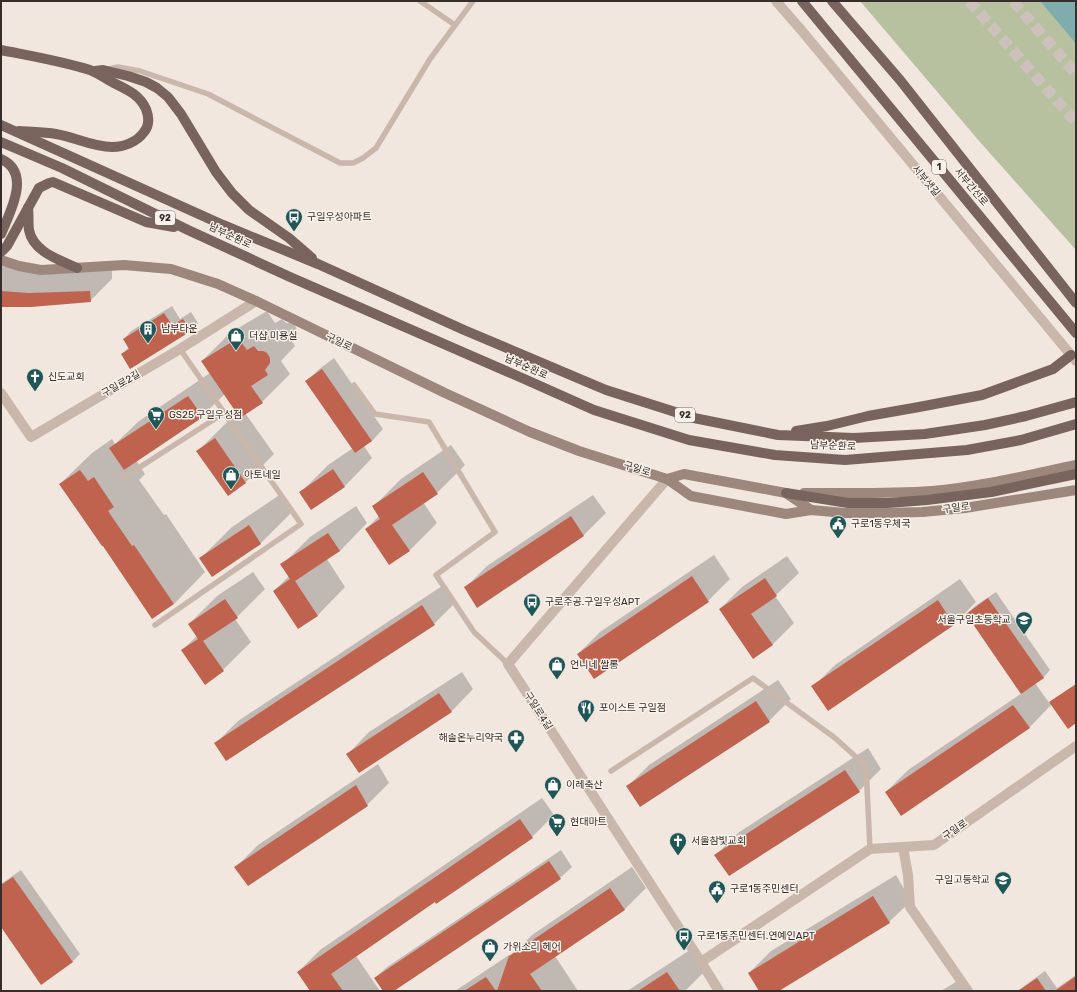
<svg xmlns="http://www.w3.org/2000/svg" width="1077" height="992" viewBox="0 0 1077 992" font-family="Rubik,'Noto Sans KR',sans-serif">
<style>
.green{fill:#b7c09f}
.water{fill:#7fadad}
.shadow{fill:#0003}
.building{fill:#c0634e}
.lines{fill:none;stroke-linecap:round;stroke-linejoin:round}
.trunk-tunnel{stroke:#ccc2bb;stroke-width:11;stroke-dasharray:11 5.5;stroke-linecap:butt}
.service{stroke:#c9b7ab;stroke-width:5.5}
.minor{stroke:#c9b7ab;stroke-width:10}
.tertiary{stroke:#c9b7ab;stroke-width:10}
.secondary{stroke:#9d867c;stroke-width:10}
.primary{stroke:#78645c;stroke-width:10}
.labels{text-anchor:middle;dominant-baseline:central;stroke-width:3;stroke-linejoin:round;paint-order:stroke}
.shield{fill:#f9f2eb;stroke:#716864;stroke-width:1}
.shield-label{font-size:9px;font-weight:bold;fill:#372d2a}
.street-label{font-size:10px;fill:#372d2a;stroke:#f9f2eb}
.poi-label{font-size:10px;fill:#372d2a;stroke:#f9f2eb;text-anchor:start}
</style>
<rect width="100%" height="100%" fill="#f1e7df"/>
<polygon class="green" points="860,1 1076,1 1076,250 980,142"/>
<polygon class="water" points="1040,1 1076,1 1076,44 1073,40"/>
<g class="shadow">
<polygon points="1,266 52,271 112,269 112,279 90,301 1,305"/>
<polygon points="172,306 180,319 191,312 198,323 191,331 131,368 122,354 129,347 124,339 131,331"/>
<polygon points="267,311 275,323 282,319 286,323 291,323 295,325 297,330 298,334 292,341 295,346 281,361 290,374 262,402 245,413 274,454 246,482 228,494 198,451 226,423 239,414 225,394 202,416 136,460 145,474 139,480 164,515 166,514 205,572 174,604 60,484 92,453 112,439 115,444 139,421 210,373 202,361 230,333"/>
<polygon points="334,358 383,429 372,441 364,446 372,458 345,486 311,509 300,493 328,465 353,448 307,381 318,370"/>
<polygon points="451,445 465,465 437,493 423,502 437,523 409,551 366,529 379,516 373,507 401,479"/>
<polygon points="281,494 292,512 261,543 212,576 201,558 232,527"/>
<polygon points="593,495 606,513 584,535 477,606 465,588 487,566"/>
<polygon points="356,506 367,523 340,551 327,559 345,587 318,615 298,628 274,591 289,576 282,565 310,537"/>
<polygon points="714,555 730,579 708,601 578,654 600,632"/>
<polygon points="787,556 799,573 775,596 794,623 772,645 720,609 742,587"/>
<polygon points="253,572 265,589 235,619 251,642 223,670 182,650 197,636 189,624 217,596"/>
<polygon points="960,579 976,602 954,624 828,709 813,687 835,665"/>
<polygon points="445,584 456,602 434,624 227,760 216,743 238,721"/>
<polygon points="996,592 1050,670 1043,678 1035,683 1050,704 1058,696 1058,698 1076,685 1076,722 1052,704 1029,728 886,792 908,770 1022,693 967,614 975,606"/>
<polygon points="462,672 473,689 452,711 348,754 369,732"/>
<polygon points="778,680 791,699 769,721 627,787 649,765"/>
<polygon points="868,748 881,769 859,791 716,855 738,833"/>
<polygon points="378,764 389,783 367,805 236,867 258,845"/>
<polygon points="542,798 554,815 532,837 435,901 356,956 380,991 311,991 298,972 320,950"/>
<polygon points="561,850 572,867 560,878 392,991 384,991 375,978 387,967"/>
<polygon points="632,867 646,888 624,910 555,956 578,991 455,991 509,955 510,957 532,935"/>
<polygon points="21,870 80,954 72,962 1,925 1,884"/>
<polygon points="896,875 911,901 889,922 777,991 760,991 749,973 771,951"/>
<polygon points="690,950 704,972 685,991 627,991"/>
<polygon points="1045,971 1057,988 1076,975 1076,991 1017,991"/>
<polygon points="959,980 966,991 941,991"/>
</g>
<g class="building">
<polygon points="1,291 29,293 90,291 91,302 31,307 1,307"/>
<polygon points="164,313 172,325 183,319 191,331 130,369 121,354 129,349 123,339"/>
<polygon points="238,338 247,350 254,346 258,351 263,351 267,353 270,358 270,363 265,370 268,375 251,386 263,403 240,418 201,361"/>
<polygon points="322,369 372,441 355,453 305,381"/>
<polygon points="188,396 203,417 124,470 109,448"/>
<polygon points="215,438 246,483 228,496 196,451"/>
<polygon points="333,469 345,487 311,510 299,492"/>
<polygon points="80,470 88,481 94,477 114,507 108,511 132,546 134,545 174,604 152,619 103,546 102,546 59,484"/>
<polygon points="423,472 438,494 392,525 410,551 389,565 365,529 380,519 372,506"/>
<polygon points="571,516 584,536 477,608 464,587"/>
<polygon points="249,525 261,544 212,577 199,558"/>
<polygon points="328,533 340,551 295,581 318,616 298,629 273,591 290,579 280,564"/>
<polygon points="692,576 709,602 594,679 577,654"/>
<polygon points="765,578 777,596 751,614 773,645 753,659 719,609"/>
<polygon points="988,598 1044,678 1021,694 966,614"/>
<polygon points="225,599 238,618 203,641 224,671 205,685 181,650 198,639 188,624"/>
<polygon points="938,600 954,625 828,711 811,686"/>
<polygon points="422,605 435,625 226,761 214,743"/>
<polygon points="1076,684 1076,723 1068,729 1049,702"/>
<polygon points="439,693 452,712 359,773 346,754"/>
<polygon points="756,701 770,722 640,807 626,786"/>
<polygon points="1013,705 1030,728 901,816 885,792"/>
<polygon points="845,770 860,792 729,876 714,855"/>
<polygon points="356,785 368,806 248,886 234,867"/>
<polygon points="520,819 533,838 436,904 435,902 331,974 343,991 310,991 297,972"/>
<polygon points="549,861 561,879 394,991 383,991 374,978"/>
<polygon points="13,877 73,962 41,985 1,927 1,885"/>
<polygon points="610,888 625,910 530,974 542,991 497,991 509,956"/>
<polygon points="873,896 890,923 779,991 759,991 748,973"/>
<polygon points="667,972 680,991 638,991"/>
<polygon points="1076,976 1076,991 1055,991"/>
<polygon points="486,977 496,991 464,991"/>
<polygon points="1037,978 1046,991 1018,991"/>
</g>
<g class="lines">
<g class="trunk-tunnel">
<polyline points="969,1 1076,122"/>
<polyline points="1013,1 1076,74"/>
</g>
<g class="service">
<polyline points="420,1 455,25"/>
<polyline points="109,69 118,67 140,71 208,94 340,163 353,163 363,158 376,148 430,59 473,1"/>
<polyline points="354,385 375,414 429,422 495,532 436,575 474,632 508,664"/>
<polyline points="123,478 224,413"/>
<polyline points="155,625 301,524 180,349"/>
<polyline points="611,771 753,678 835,738 866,766 870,849"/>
</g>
<g class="minor">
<polyline points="776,1 802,31 1076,361"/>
<polyline points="1,393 31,437 180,349 256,301"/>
<polyline points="903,847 908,875 910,907 968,991"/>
<polyline points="701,962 719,991"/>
</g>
<polyline class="tertiary" points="667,479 508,664 701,962 870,849 934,845 1076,746"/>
<g class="secondary">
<polyline points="1,260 19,266 41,270 124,265 171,269 218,284 256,301 445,393 530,432 579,451 667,479 691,496 786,514 811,510 845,513 885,513 922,512 965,508 1076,490"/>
<polyline points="667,479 684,474 786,493 811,510"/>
<path d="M804,493C846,493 889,494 932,491C980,487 1028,475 1076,465"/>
</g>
<g class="primary">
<polyline points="802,1 1076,333"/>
<polyline points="832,1 900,80 1076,303"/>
<path d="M1,50C31,56 61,61 90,70C97,73 105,78 112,82C126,89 139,94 146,109C149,117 150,125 144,132C137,142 124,147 112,147C92,147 75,137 56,134C44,132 31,132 19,131"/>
<polyline points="95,71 103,70 128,76 146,82 157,88 168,97 181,114 216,172 232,193 249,210 289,238 312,258"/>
<polyline points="1,125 223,225 318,264 464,330 606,390 694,418 778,435 854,438 925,434 985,425 1026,416 1076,402"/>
<polyline points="1,142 62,168 188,230 290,277 522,378 594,410 689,440 775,455 845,460 967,450 1021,440 1076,424"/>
<path d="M1,159C32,173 10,212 1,234"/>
<path d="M28,208C29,215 28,223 29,230C33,252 60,260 77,268"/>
<polyline points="1,252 7,246 39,188 49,183 53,182 146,222 174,227"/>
<polyline points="796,431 827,426 868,416 919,407 982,395 1053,369 1071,355"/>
<polyline points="786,493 848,503 888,503 927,500 991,492 1076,474"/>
</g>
</g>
<defs>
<g id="bus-pin" transform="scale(0.9)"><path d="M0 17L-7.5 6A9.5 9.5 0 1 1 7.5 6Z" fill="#215657" stroke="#f9f2eb"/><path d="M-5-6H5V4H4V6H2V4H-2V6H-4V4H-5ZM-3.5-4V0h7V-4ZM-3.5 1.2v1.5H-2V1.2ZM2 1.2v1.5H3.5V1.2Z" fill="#fff"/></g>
<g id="building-pin" transform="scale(0.9)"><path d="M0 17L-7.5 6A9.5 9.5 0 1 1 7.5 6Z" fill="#215657" stroke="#f9f2eb"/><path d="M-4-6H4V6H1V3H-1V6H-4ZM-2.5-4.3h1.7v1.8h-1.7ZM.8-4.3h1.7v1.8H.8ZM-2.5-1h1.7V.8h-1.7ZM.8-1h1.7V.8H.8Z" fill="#fff"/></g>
<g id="shop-pin" transform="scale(0.9)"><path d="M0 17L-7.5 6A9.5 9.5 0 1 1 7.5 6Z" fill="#215657" stroke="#f9f2eb"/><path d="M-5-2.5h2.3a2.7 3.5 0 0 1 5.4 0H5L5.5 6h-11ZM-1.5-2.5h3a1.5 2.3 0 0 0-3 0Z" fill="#fff"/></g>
<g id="church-pin" transform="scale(0.9)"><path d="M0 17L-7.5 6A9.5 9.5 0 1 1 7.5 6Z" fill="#215657" stroke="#f9f2eb"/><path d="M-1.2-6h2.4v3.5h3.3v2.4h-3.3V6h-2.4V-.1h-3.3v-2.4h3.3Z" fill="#fff"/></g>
<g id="supermarket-pin" transform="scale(0.9)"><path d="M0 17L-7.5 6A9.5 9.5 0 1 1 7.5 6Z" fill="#215657" stroke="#f9f2eb"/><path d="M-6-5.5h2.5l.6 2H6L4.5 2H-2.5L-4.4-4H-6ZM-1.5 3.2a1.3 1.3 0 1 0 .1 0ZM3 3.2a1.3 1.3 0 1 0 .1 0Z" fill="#fff"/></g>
<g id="civic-pin" transform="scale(0.9)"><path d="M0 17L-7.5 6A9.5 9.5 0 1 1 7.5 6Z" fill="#215657" stroke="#f9f2eb"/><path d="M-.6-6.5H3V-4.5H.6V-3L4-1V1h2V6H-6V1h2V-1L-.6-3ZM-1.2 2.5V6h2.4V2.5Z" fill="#fff"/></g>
<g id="school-pin" transform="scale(0.9)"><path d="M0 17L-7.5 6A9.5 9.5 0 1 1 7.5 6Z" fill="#215657" stroke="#f9f2eb"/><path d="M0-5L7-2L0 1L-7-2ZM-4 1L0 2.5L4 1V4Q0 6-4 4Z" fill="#fff"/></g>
<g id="restaurant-pin" transform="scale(0.9)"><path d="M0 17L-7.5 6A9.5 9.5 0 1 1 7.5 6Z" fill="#215657" stroke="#f9f2eb"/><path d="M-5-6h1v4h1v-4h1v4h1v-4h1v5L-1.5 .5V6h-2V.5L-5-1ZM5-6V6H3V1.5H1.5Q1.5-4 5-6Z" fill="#fff"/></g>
<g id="pharmacy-pin" transform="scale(0.9)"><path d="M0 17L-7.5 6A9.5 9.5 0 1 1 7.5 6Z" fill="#215657" stroke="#f9f2eb"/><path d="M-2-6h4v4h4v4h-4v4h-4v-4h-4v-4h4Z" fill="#fff"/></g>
</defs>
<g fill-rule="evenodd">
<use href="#bus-pin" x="294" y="217"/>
<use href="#building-pin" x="148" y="329"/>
<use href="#shop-pin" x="236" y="336"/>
<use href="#church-pin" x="35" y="377"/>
<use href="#supermarket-pin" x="156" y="415"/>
<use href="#shop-pin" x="231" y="475"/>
<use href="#civic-pin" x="838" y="524"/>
<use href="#bus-pin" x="532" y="602"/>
<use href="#school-pin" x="1024" y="620"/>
<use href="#shop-pin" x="557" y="665"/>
<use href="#restaurant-pin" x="586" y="708"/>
<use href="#pharmacy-pin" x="516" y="738"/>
<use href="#shop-pin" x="553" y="785"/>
<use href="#supermarket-pin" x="557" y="822"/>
<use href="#church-pin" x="678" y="841"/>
<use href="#school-pin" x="1003" y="880"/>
<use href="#civic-pin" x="717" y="889"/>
<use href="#bus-pin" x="684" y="936"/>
<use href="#shop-pin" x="490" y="947"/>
</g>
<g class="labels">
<g class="shield">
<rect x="932" y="160" width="14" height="14" rx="3"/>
<rect x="155" y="211" width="20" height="14" rx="3"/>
<rect x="675" y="408" width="20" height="14" rx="3"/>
</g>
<g class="shield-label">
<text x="939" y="167">1</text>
<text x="165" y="218">92</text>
<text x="685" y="415">92</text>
</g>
<g class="street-label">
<text transform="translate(926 181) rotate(50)">서부샛길</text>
<text transform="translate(971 187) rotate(50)">서부간선로</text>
<text transform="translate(230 236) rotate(25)">남부순환로</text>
<text transform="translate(339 342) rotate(26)">구일로</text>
<text transform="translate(526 367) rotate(24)">남부순환로</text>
<text transform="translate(121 384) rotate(-30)">구일로2길</text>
<text transform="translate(833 446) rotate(2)">남부순환로</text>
<text transform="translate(637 469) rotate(17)">구일로</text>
<text transform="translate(956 508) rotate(-7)">구일로</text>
<text transform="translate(538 711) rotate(57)">구일로4길</text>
<text transform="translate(955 830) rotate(-35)">구일로</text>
</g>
<g class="poi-label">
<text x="307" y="217">구일우성아파트</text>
<text x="161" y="329">남부타운</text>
<text x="249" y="336">더샵 미용실</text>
<text x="48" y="377">신도교회</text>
<text x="169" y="415">GS25 구일우성점</text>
<text x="244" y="475">아토네일</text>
<text x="851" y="524">구로1동우체국</text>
<text x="545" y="602">구로주공.구일우성APT</text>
<text x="1011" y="620" text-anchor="end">서울구일초등학교</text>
<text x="570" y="665">언니네 쌀롱</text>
<text x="599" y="708">포이스트 구일점</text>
<text x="503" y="738" text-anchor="end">해솔온누리약국</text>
<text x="566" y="785">이레축산</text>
<text x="570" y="822">현대마트</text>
<text x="691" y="841">서울참빛교회</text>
<text x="990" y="880" text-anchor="end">구일고등학교</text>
<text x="730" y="889">구로1동주민센터</text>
<text x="697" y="936">구로1동주민센터.연예인APT</text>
<text x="503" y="947">가위소리 헤어</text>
</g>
</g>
<rect width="1077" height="992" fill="none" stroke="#372d2a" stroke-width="4"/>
</svg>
